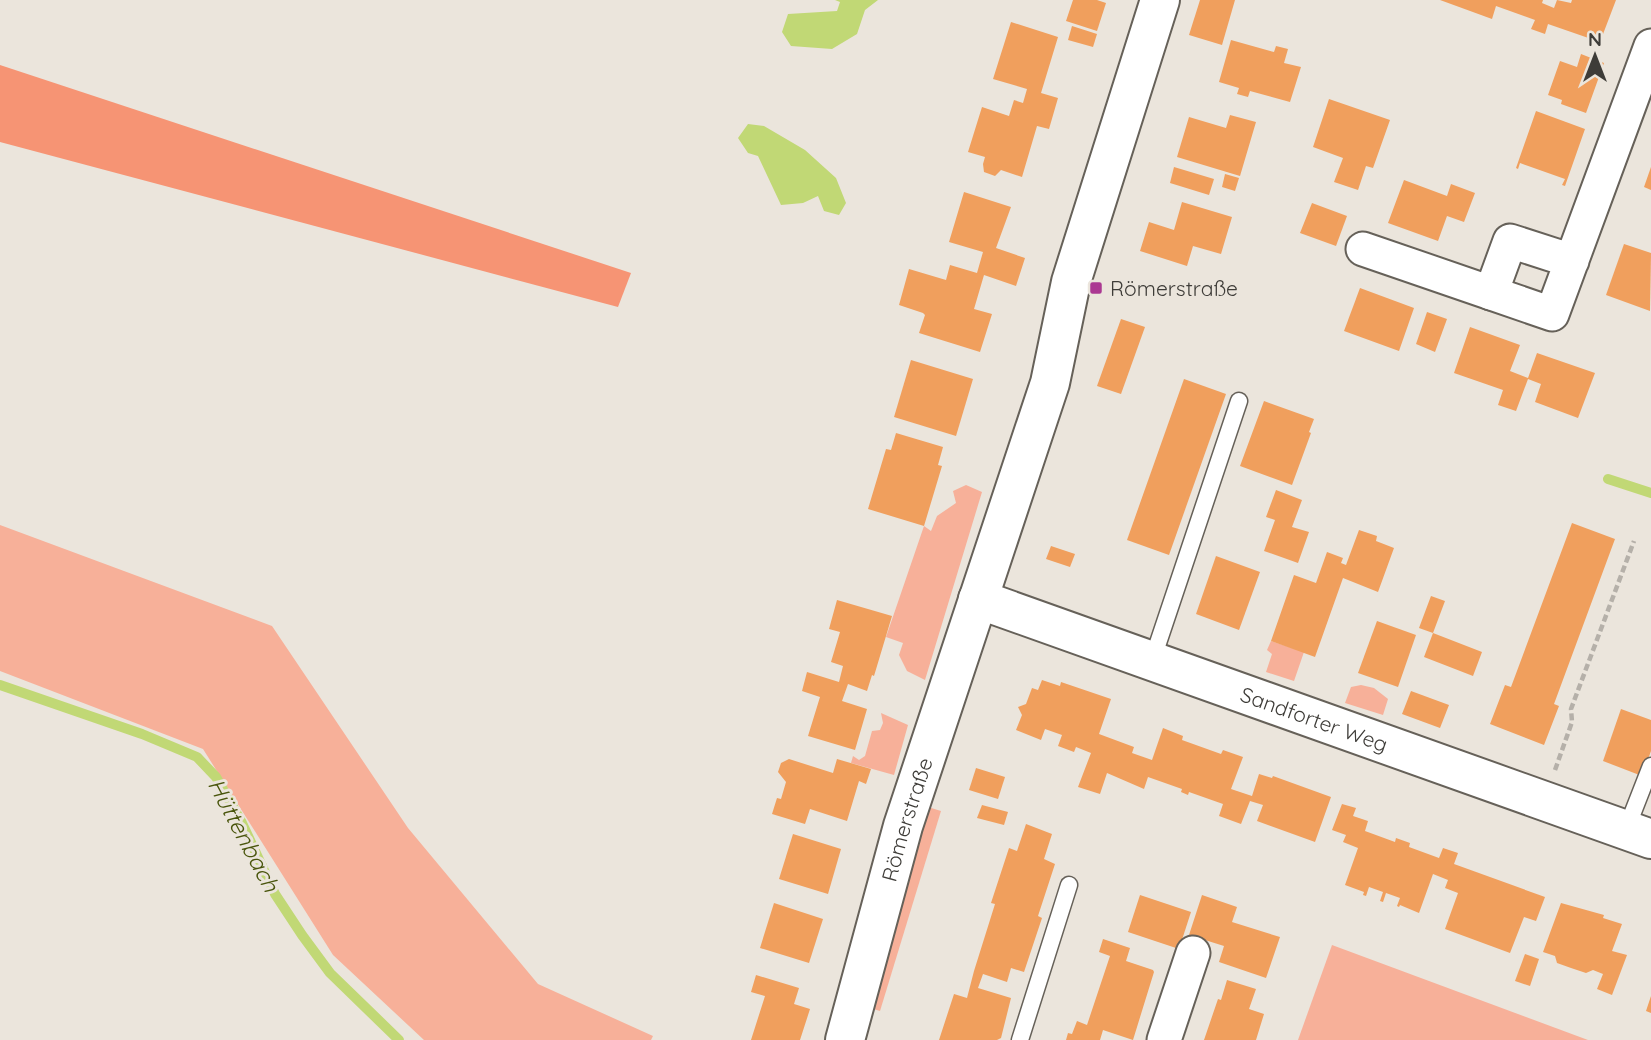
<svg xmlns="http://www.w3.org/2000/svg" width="1651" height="1040" viewBox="0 0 1651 1040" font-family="Quicksand,sans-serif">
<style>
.green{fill:#f7b099}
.forest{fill:#f69474}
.water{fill:#c1d875}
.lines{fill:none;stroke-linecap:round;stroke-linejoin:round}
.stream{stroke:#c1d875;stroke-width:10}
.building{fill:#f09f5d}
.service-casing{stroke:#666159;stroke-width:19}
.minor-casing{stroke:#666159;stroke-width:37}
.tertiary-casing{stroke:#666159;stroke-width:42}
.path{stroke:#b5b0a9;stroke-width:4.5;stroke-dasharray:7 3.5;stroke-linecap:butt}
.service{stroke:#fff;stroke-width:16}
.minor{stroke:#fff;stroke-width:33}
.tertiary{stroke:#fff;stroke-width:38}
.poi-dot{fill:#ab3892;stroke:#ebe5dc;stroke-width:2.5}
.labels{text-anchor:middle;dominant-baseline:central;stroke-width:6;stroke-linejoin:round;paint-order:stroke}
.poi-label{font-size:21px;fill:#3e3c38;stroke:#ebe5dc;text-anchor:start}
.street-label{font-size:21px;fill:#3e3c38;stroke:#ebe5dc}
.water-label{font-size:23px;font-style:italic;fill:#49550c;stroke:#ebe5dc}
</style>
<rect width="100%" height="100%" fill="#ebe5dc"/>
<g class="green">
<polygon points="966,485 982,492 925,680 907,671 899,655 903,643 886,637 924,526 931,531 937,516 956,503 953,491"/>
<polygon points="0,525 272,626 408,828 538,984 653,1036 651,1040 424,1040 333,955 203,749 0,671"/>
<polygon points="1271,641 1304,652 1294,681 1266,672 1272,654 1267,650"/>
<polygon points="1361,685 1374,688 1388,699 1383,715 1345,703 1351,687"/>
<polygon points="881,713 908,725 894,775 851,763 853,756 859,760 865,756 872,731 880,730 883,723"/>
<polygon points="928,807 941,811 880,1011 870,1008"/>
<polygon points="1332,945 1588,1040 1298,1040"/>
</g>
<polygon class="forest" points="0,65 631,273 618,307 0,142"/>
<g class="water">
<polygon points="835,0 878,0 865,10 857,34 832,49 791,46 782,32 788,14 837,11 840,2"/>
<polygon points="748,124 764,126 805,150 836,178 846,203 839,215 824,211 818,196 803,203 781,205 758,156 748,153 738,138"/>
</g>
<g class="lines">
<g class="stream">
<polyline points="1608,479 1651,493"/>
<polyline points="0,685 142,734 197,757 216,777 242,823 275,894 302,935 330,973 399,1040"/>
</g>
</g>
<g class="building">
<polygon points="1073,0 1097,0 1106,3 1097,31 1066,21"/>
<polygon points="1200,0 1235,0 1222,45 1189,35"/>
<polygon points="1440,0 1543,0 1542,3 1554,8 1557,0 1571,3 1572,0 1616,0 1600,42 1548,24 1545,34 1531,29 1535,20 1496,6 1492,19"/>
<polygon points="1011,22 1058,37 1041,93 1058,98 1049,129 1037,126 1022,177 1001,170 995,176 984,172 983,164 985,157 968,152 982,107 1009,116 1014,100 1023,103 1027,89 993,79"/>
<polygon points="1072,26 1097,34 1093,47 1068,40"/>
<polygon points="1231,40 1274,52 1276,46 1288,49 1284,63 1301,67 1290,102 1250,91 1248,97 1237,94 1239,88 1219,82"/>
<polygon points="1581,54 1604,63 1586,113 1561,104 1562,100 1548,95 1560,61 1577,67"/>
<polygon points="1329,99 1390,120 1373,168 1366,166 1358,190 1334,182 1343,158 1313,147"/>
<polygon points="1536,111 1585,129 1565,186 1562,185 1565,179 1520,163 1518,169 1516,168"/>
<polygon points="1230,115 1256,122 1240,176 1177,157 1189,117 1226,128"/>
<polygon points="1174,167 1214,179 1209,195 1170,183"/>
<polygon points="1651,167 1651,190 1644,187"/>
<polygon points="1225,174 1239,178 1235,191 1222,187"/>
<polygon points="1404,180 1447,196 1451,184 1475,193 1464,222 1447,216 1438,241 1388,223"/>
<polygon points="964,192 1011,207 996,248 1025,258 1016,286 984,275 974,309 992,314 980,352 919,333 925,315 923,313 899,305 909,269 946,280 950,265 977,273 983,252 949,242"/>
<polygon points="1182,202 1232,217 1221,254 1193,246 1187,266 1140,251 1149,222 1174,230"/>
<polygon points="1312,203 1347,216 1336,246 1300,233"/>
<polygon points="1624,244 1651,253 1650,311 1606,295"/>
<polygon points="1360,288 1414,308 1399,351 1344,331"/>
<polygon points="1427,312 1447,319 1435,352 1416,344"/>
<polygon points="1121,319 1145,327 1121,394 1097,386"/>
<polygon points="1470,327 1520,345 1510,371 1528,378 1537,353 1595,373 1578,418 1535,402 1541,384 1528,379 1516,411 1498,405 1503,390 1454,373"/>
<polygon points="911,360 973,379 956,436 894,417"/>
<polygon points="1184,379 1226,394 1169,555 1127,540"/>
<polygon points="1264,401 1314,419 1309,432 1311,433 1292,485 1240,466"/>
<polygon points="896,433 943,447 938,465 942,466 924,526 868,509 886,449 891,450"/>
<polygon points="1276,490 1302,500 1292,527 1309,532 1298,563 1264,551 1275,520 1266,517"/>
<polygon points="1572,523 1615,539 1554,704 1559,706 1544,745 1490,724 1505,685 1511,687"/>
<polygon points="1359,530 1377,536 1376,541 1394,548 1378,592 1343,578 1315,657 1271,641 1294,575 1316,583 1327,552 1343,558 1341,563 1346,565"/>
<polygon points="1051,546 1075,554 1070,567 1046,559"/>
<polygon points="1216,556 1260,572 1239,630 1196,614"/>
<polygon points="1431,596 1445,601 1433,633 1482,652 1473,676 1424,657 1433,633 1419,628"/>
<polygon points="837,600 892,616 874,676 872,675 867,691 848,684 842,701 867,709 855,750 808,736 820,697 802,691 807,672 839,682 843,666 831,662 840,632 829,629"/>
<polygon points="1377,621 1416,635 1398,687 1358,673"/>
<polygon points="1042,680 1060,686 1061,682 1111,699 1099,734 1134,747 1132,753 1152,760 1163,728 1183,736 1182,740 1221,754 1223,750 1243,757 1231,789 1252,796 1259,774 1272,778 1273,776 1331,797 1315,842 1257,821 1263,805 1250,801 1241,824 1219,816 1223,804 1189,792 1188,795 1181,792 1182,789 1148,777 1144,789 1107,773 1100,794 1078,787 1091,753 1076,747 1074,752 1058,746 1062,735 1045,729 1041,740 1016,730 1022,715 1018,707 1026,704 1032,688 1038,690"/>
<polygon points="1411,691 1449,705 1440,728 1402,714"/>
<polygon points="1621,709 1651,720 1651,751 1642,776 1603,761"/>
<polygon points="789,759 833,773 837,759 871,769 866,784 859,781 847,821 810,809 805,824 772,814 777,798 781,799 786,782 778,772 781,763"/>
<polygon points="976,768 1005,777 998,799 969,790"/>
<polygon points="1342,804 1356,808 1353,816 1368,821 1365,831 1395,842 1396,838 1410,843 1409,847 1439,858 1443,848 1458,853 1454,864 1545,897 1536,921 1524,917 1510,953 1445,929 1458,893 1445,888 1448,880 1433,874 1419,913 1400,905 1399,907 1397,906 1400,898 1386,893 1383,902 1380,901 1383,892 1369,887 1366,896 1363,895 1364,892 1345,885 1358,848 1343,842 1346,835 1332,830"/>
<polygon points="982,805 1008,812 1004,825 977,818"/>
<polygon points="1026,824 1052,834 1044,859 1055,864 1038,916 1042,918 1024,972 1011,968 1007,982 983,974 978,988 1011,998 1001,1038 997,1040 939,1040 954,994 967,998 974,971 995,904 991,903 1009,848 1017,851"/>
<polygon points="793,834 841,849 828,894 779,879"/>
<polygon points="1140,895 1191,912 1179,949 1128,932"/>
<polygon points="1202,895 1237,907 1232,922 1280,937 1266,978 1219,962 1224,946 1189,935"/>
<polygon points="774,903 823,919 809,963 760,948"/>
<polygon points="1561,903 1604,915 1603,918 1622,924 1612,951 1627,955 1612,995 1597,989 1603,974 1593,970 1586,973 1571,968 1557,963 1555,956 1543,952"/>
<polygon points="1103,939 1130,948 1126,961 1153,970 1154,972 1133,1040 1103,1030 1100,1040 1066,1040 1068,1033 1072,1034 1077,1021 1087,1025 1110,956 1099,952"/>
<polygon points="1525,954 1539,959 1530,986 1515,981"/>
<polygon points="756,975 799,988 794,1004 810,1009 800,1040 751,1040 765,996 751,992"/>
<polygon points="1227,980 1256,989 1249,1009 1264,1014 1256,1040 1204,1040 1218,999 1221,1000"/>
<polygon points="1651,996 1651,1013 1646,1011"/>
</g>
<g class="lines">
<g class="service-casing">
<g id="service">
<polyline points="1152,661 1239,401"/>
<polyline points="1626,830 1651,766"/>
<polyline points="1020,1040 1069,885"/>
</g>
</g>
<g class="minor-casing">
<g id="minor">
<polyline points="1363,249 1491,293"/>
<polyline points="1572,261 1510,241 1491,293 1552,314 1651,46"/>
<polyline points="1164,1040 1193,953"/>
</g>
</g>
<g class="tertiary-casing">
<g id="tertiary">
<path id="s1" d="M978,599L1651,839"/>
<path id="s2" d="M845,1040L903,826L1050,383L1071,282L1160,0"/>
</g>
</g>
<polyline class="path" points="1555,770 1572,722 1571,709 1634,541"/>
<use href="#service" class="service"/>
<use href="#minor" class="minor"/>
<use href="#tertiary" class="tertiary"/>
</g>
<rect class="poi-dot" x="1089" y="281" width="14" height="14" rx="3.5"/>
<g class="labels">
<g class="poi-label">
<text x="1110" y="288">Römerstraße</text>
</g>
<g class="street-label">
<text stroke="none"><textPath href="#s1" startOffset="357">Sandforter Weg</textPath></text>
<text stroke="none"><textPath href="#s2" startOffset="229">Römerstraße</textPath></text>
</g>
<g class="water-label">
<text transform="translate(244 835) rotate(62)">Hüttenbach</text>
</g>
</g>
<g transform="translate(1595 56)" stroke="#ebe5dc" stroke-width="5" paint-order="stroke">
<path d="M0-5L12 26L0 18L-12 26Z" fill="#3e3c38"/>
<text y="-10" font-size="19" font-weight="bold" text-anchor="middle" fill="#3e3c38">N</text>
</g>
</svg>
